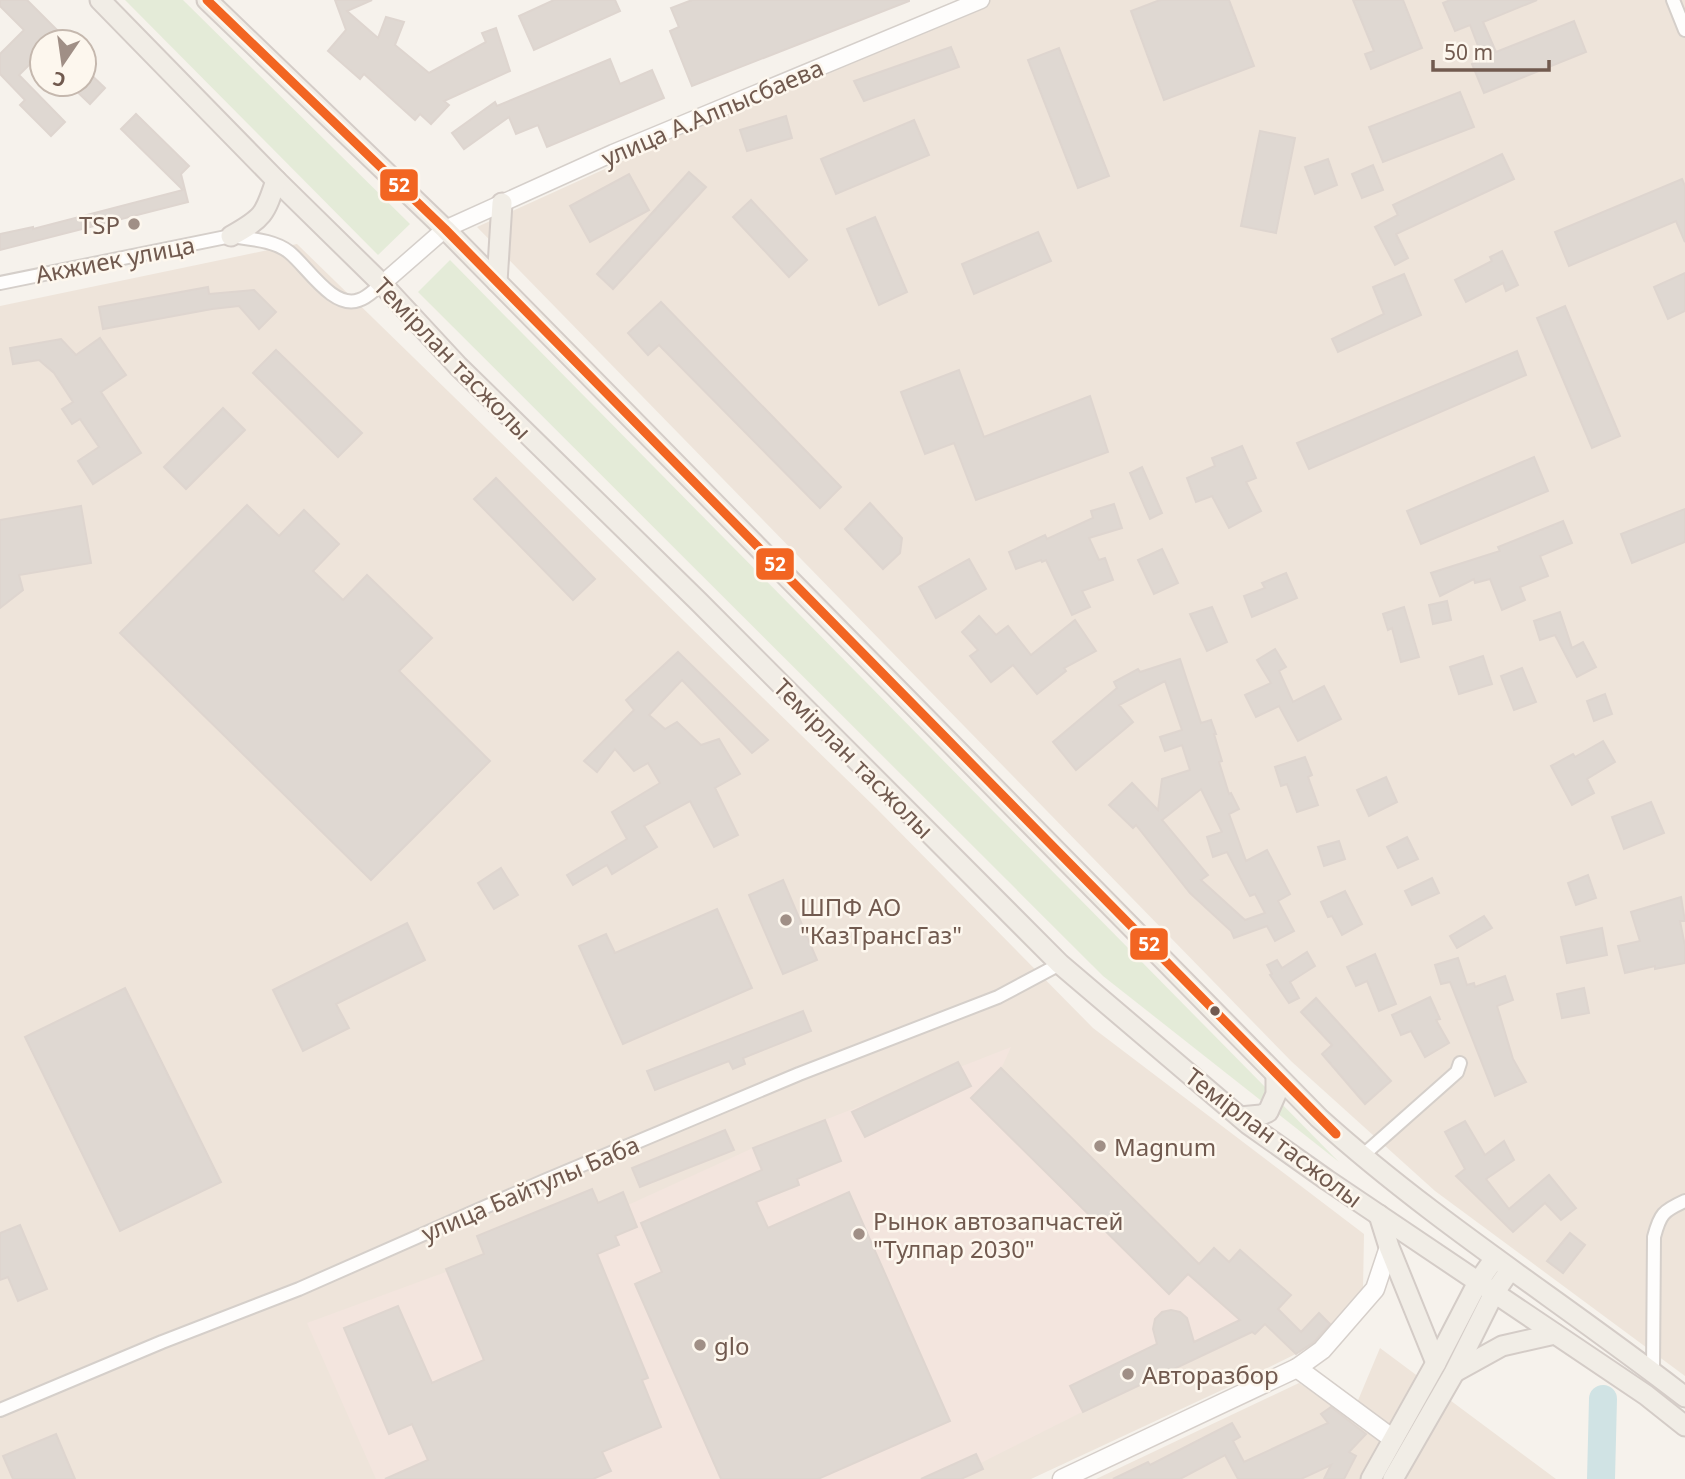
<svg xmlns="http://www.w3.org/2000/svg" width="1685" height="1479" viewBox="0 0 1685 1479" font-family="'Noto Sans',sans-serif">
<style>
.residential{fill:#eee4da}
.commercial{fill:#f3e5de}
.green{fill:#e4ebd8}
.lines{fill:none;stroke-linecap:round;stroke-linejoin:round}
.river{stroke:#d0e3e4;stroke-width:28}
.building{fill:#dfd8d2;stroke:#ded5cf;stroke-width:2;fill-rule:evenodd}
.minor-casing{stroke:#d5cfca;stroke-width:16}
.tertiary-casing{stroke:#d5cfca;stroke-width:19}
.secondary-casing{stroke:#d6cfca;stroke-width:21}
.primary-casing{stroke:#d4ccc7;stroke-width:23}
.minor{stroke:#fefdfc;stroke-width:12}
.tertiary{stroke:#fefdfc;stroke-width:16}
.secondary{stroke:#fefdfc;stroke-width:18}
.primary{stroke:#f1ede6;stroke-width:19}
.bus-1-casing{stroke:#fdf7ee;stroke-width:14}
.bus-1{stroke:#f26522;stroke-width:9}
.poi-dot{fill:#a08f86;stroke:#fdf7ee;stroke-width:2.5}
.bus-dot{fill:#715a4f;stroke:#fdf7ee;stroke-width:2.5}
.labels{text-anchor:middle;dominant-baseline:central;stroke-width:5;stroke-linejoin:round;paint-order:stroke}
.street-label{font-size:24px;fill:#715a4f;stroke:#fdf7ee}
.poi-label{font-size:24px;fill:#715a4f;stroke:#fdf7ee;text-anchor:start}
.line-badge{stroke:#fdf7ee;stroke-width:2.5}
.badge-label{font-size:19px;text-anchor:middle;font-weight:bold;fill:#fff}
</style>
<rect width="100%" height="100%" fill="#f6f2ec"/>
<g class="residential">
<polygon points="977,0 1685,0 1685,1376 1435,1191 1292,1062 477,227"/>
<polygon points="297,244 876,808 1093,1028 1364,1234 1363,1290 1322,1341 1237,1383 1031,1479 0,1479 0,306"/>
<polygon points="1380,1348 1556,1479 1096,1479 1299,1383 1351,1417"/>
</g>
<polygon class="commercial" points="1011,1047 1001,1069 1199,1263 1281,1312 949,1479 376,1479 307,1323 628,1205 753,1148"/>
<g class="green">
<polygon points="125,0 183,0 410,224 378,255"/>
<polygon points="450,260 1339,1162 1103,976 418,292"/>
</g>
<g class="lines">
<polyline class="river" points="1601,1479 1603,1399"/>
</g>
<g class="building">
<polygon points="0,0 27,0 61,34 52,42 42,42 42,52 19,75 65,122 51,136 20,105 25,100 0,74 0,54 24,30 0,6"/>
<polygon points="335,0 372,0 347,11 378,38 386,17 404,22 395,45 429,73 486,42 482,33 496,28 510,71 444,101 449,105 431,124 420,114 415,120 364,74 360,79 328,51 346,30"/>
<polygon points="554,0 615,0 620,11 534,50 519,16"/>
<polygon points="692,0 909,0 909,1 692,86 670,31 679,27 671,8"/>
<polygon points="1160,0 1229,0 1254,66 1164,100 1131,11"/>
<polygon points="1353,0 1403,0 1422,48 1371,69 1365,54 1374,51"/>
<polygon points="1450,0 1537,0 1483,22 1496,52 1574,21 1586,52 1484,93 1472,64 1483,59 1470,25 1455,31 1443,3"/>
<polygon points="951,47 959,67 864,101 854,81"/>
<polygon points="1059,48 1109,176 1078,188 1028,60"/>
<polygon points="610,59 620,84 652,70 664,98 547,147 538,125 516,134 509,117 464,149 452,133 495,102 497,106"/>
<polygon points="84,68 105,88 90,104 69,84 84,84"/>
<polygon points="1460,92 1474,127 1383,162 1369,127"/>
<polygon points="136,114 189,166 181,174 188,202 0,250 0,234 33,227 33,229 183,190 121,129"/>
<polygon points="786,116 792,138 747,151 740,130"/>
<polygon points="914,120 929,155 836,194 821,159"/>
<polygon points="1260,131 1295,138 1276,233 1241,226"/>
<polygon points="1502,154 1514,179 1396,234 1408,258 1395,265 1375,227 1398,215 1393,205"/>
<polygon points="1328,159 1337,185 1315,194 1305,167"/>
<polygon points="1373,165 1383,190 1362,198 1352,174"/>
<polygon points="689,172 706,187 613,289 597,274"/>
<polygon points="629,174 649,210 590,242 570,206"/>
<polygon points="1682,179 1685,186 1685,242 1676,221 1569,266 1555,232"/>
<polygon points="751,200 807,260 789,277 733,217"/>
<polygon points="875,217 907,292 879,305 847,229"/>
<polygon points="1038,232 1051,261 974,294 962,264"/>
<polygon points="1502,251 1518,285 1506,291 1503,283 1466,302 1455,280 1492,261 1490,257"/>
<polygon points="1685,273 1685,311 1668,319 1654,287"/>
<polygon points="1404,274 1421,315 1338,352 1332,339 1384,314 1373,287"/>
<polygon points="208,287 209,294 254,290 276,312 259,329 239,306 212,309 103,329 99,307"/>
<polygon points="661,302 841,487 820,508 659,345 648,355 628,333"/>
<polygon points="1565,306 1620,436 1592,448 1537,318"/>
<polygon points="100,338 126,375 101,392 141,453 93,484 78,461 99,447 80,419 72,424 62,409 73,402 54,373 39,360 13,364 10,348 61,339 76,355"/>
<polygon points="276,350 362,433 338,457 253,373"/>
<polygon points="1517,351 1526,375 1309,469 1297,443"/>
<polygon points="959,370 984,437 1090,396 1108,452 976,500 954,443 925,454 901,392"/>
<polygon points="223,408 245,430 186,489 164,467"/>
<polygon points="1242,446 1256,478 1246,482 1261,511 1229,528 1212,496 1196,502 1187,478 1215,466 1212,458"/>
<polygon points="1534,457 1548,491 1421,544 1407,511"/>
<polygon points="1142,467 1162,513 1150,519 1130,473"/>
<polygon points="496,478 595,579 573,600 474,499"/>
<polygon points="870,503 902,538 900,553 883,569 845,529"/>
<polygon points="1114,504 1122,528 1089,538 1099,560 1105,558 1113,580 1082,591 1090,607 1072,615 1046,560 1042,562 1041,560 1016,569 1009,552 1045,535 1047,539 1093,518 1091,511"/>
<polygon points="247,505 279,536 304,510 339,544 313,571 343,600 367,575 432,638 399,671 490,761 371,880 120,633"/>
<polygon points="81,506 91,563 19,575 23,590 0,608 0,520"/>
<polygon points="1685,509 1685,542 1632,563 1621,534"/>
<polygon points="1563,521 1572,543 1540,556 1548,576 1520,587 1525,600 1502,610 1490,579 1475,583 1474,579 1440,596 1431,573 1500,551 1498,547"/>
<polygon points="1162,549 1178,583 1154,594 1138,560"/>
<polygon points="969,559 986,589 936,618 919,587"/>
<polygon points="1286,573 1297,598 1252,617 1244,596 1265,588 1262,583"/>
<polygon points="1447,601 1451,620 1433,624 1429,605"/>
<polygon points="1212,607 1227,642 1207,651 1190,614"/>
<polygon points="1404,607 1419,657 1401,662 1392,628 1388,630 1383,614"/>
<polygon points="1560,612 1572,648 1583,642 1596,667 1577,677 1555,635 1540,640 1534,621"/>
<polygon points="979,616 996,635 1008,626 1031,655 1075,620 1096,651 1064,668 1066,671 1037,694 1013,665 991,682 970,656 978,650 962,632"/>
<polygon points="1275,649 1286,667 1279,671 1293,702 1324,686 1341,719 1298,741 1279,706 1256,717 1245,695 1271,683 1257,660"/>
<polygon points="678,652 768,740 752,753 682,680 649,715 665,729 677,722 701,745 719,739 740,774 715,788 738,835 714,847 690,801 644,826 657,847 612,874 607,865 573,885 567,875 627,839 612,812 660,783 648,763 634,771 615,749 597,772 584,761 634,710 626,700"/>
<polygon points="1483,656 1492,684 1459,694 1450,667"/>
<path d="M1180,659L1201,723L1211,720L1216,734H1214L1222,761L1219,762L1229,794L1231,793L1239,809L1229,814L1246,861L1267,850L1290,894L1278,901L1294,931L1275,941L1267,926L1234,938L1231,931L1190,893L1136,825L1133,828L1109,805L1132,783L1158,810L1162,779L1190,770L1182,745L1165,751L1160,737L1182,730L1165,681L1119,705L1133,722L1076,770L1053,742L1117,688L1114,682L1138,669L1140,672ZM1201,789L1222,832L1207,837L1213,857L1227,852L1250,896L1255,894L1265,913L1245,920L1201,880L1208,875L1162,820Z"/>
<polygon points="1522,668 1536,702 1514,710 1501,676"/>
<polygon points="1605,694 1612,714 1594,721 1587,701"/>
<polygon points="1603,741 1615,762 1587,779 1594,793 1572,805 1551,766 1573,754 1575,757"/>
<polygon points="1305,757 1312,775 1308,777 1318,805 1297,812 1287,784 1281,786 1275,767"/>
<polygon points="1386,777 1397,802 1369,816 1357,790"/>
<polygon points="1651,802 1664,833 1624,849 1612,817"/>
<polygon points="1407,837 1418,859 1398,868 1387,847"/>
<polygon points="1339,841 1345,859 1324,866 1318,847"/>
<polygon points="501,868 518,895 494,909 478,883"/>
<polygon points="1588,875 1596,898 1576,905 1568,883"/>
<polygon points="1432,878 1439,893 1412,905 1405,891"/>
<polygon points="783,880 817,960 783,974 749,895"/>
<polygon points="1345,891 1362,924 1342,935 1332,916 1328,917 1321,902"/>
<polygon points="1681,897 1685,921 1680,921 1685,946 1685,963 1655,969 1655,966 1625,973 1618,946 1640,941 1631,912"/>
<polygon points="717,909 752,988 623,1044 579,946 606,934 615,953"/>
<polygon points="1484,916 1492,928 1457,948 1450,936"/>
<polygon points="407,923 425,960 336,1004 349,1028 303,1051 273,990"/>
<polygon points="1602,928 1607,955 1567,963 1561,937"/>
<polygon points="1307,952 1315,966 1290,982 1299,998 1289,1003 1270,975 1272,974 1267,965 1277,960 1282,968"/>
<polygon points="1375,954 1396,1004 1379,1011 1367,981 1356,986 1347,967"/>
<polygon points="1458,958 1467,985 1474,983 1475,987 1505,976 1513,1000 1497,1006 1513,1059 1526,1082 1495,1096 1450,982 1441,984 1435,965"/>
<polygon points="125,988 221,1182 120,1231 25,1037"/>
<polygon points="1584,988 1589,1013 1562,1018 1557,994"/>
<polygon points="1430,997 1440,1019 1436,1020 1449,1043 1425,1057 1411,1031 1401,1035 1392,1015"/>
<polygon points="1316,998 1391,1081 1365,1104 1322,1054 1332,1045 1301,1012"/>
<polygon points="803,1011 811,1031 743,1058 745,1064 733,1069 729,1061 655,1090 647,1071"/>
<polygon points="958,1062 971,1086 865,1137 852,1112"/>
<polygon points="1001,1068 1199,1264 1214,1248 1229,1262 1240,1250 1291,1295 1278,1309 1301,1332 1319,1313 1330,1324 1314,1342 1296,1354 1265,1324 1255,1334 1252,1332 1083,1412 1070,1386 1157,1344 1153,1329 1155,1319 1162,1312 1171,1310 1180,1312 1187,1318 1194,1342 1240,1320 1188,1274 1169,1294 971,1098"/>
<polygon points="825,1120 841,1161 797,1179 799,1185 756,1202 768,1228 849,1192 950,1421 818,1479 721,1479 635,1284 662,1272 641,1223 762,1170 753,1148"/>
<polygon points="1465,1121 1485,1155 1504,1141 1514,1160 1486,1179 1509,1209 1549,1175 1576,1208 1561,1220 1545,1203 1513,1232 1456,1176 1465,1169 1445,1132"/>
<polygon points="725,1130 734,1150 640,1187 632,1168"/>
<polygon points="592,1189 598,1203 623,1192 637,1227 615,1236 619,1245 597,1254 648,1378 642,1380 661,1427 602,1452 611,1471 593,1479 385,1479 428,1460 412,1424 389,1434 344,1328 398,1306 432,1383 484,1360 446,1269 484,1254 477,1236"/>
<polygon points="20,1225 47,1289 18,1301 8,1277 0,1280 0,1233"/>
<polygon points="1570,1233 1585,1245 1563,1273 1547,1261"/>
<polygon points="1331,1407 1366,1434 1349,1452 1356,1456 1344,1479 1324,1479 1331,1465 1301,1479 1238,1479 1225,1455 1180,1479 1113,1479 1148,1462 1150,1465 1232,1423 1240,1437 1233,1441 1244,1462 1328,1423 1321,1414"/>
<polygon points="56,1434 75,1479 13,1479 3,1456"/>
<polygon points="976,1454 983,1469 961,1479 921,1479"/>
</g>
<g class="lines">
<g class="minor-casing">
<g id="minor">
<polyline points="1673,0 1685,30"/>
<path d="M0,283L231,236C250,239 274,240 289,252C307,266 333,310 359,300C367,298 375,289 382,284"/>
<polyline points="1361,1157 1457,1072 1460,1063"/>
<path d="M1653,1372L1654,1237C1660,1214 1663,1211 1685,1201"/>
<polyline points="0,1410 162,1342 299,1289 544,1181 799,1074 998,997 1060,964"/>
</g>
</g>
<g class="tertiary-casing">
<polyline id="tertiary" points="382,284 445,229 613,153 981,0"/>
</g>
<g class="secondary-casing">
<g id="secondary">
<polyline points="1297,1368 1393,1439"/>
<polyline points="1062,1479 1297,1368 1322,1350 1375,1289 1389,1247"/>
</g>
</g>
<g class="primary-casing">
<g id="primary">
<polyline points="100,0 276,180 382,284 458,366 698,601 1060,964 1248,1124 1327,1180 1646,1395 1685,1426"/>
<path d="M207,0L445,229L1319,1118C1433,1221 1564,1303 1685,1397"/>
<path d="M231,236C263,218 265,215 276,180"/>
<polyline points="497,282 502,203"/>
<polyline points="1240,1117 1261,1115 1268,1112 1276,1094 1276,1075"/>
<polyline points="1379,1215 1389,1247 1436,1363"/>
<polyline points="1455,1372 1502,1346 1555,1334"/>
<polyline points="1371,1479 1436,1363 1478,1282 1495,1258"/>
<polyline points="1393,1479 1454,1373 1494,1293 1510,1270"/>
</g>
</g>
<use href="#minor" class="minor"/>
<use href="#tertiary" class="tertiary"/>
<use href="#secondary" class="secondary"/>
<use href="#primary" class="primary"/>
<g class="bus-1-casing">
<polyline id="bus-1" points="207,0 445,229 1336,1134"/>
</g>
<use href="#bus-1" class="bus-1"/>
</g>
<g class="poi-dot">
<circle cx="134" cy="224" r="7"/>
<circle cx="786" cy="920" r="7"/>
<circle cx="1100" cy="1146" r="7"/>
<circle cx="859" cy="1234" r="7"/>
<circle cx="700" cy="1345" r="7"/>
<circle cx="1128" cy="1374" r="7"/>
</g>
<circle class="bus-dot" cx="1215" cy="1011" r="6"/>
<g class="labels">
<g class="street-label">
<text transform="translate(712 112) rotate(-23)">улица А.Алпысбаева</text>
<text transform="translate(115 259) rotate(-11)">Акжиек улица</text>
<text transform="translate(453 358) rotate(46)">Темірлан тасжолы</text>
<text transform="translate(854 758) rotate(45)">Темірлан тасжолы</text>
<text transform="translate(1274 1137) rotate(37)">Темірлан тасжолы</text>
<text transform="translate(530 1188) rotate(-23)">улица Байтулы Баба</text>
</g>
<g class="poi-label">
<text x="120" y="224" text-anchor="end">TSP</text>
<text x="800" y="906">ШПФ АО<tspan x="800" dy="28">"КазТрансГаз"</tspan></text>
<text x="1114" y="1146">Magnum</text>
<text x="873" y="1220">Рынок автозапчастей<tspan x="873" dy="28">"Тулпар 2030"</tspan></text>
<text x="714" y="1345">glo</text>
<text x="1142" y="1374">Авторазбор</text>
</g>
</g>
<g class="line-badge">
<rect x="379" y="168" width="40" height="34" rx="7" fill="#f26522"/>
<rect x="755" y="547" width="40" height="34" rx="7" fill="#f26522"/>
<rect x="1129" y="927" width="40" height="34" rx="7" fill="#f26522"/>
</g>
<g class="badge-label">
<text x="399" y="192">52</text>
<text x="775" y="571">52</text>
<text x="1149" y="951">52</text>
</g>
<g transform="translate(63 63) rotate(193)"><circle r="33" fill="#fdf7ee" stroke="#c5b8ae" stroke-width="2"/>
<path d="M0-5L12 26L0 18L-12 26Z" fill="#a08f86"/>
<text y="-10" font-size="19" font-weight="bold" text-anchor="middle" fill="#715a4f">С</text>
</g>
<path d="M1433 60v10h116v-10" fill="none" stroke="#715a4f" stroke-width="3.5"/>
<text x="1444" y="60" font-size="21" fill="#715a4f" stroke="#fdf7ee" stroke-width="5" paint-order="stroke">50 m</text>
</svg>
